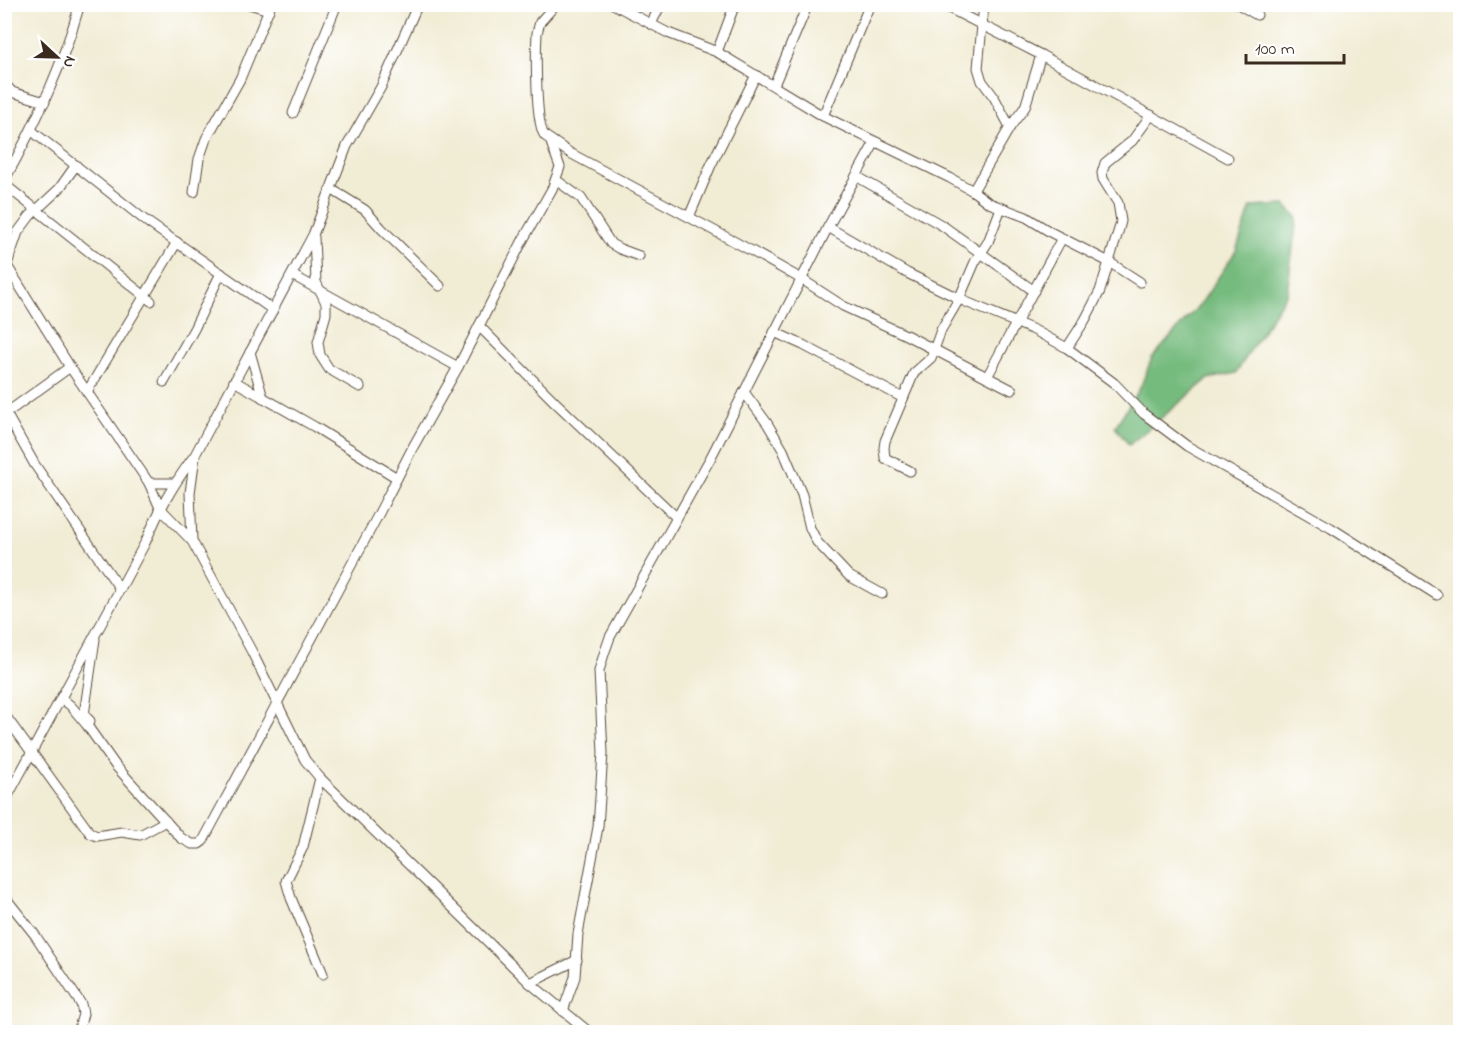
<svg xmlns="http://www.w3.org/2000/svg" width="1465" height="1037" viewBox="0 0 1465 1037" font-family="'Indie Flower',sans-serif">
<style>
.forest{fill:#76bb7e;stroke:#58724e;stroke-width:1.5}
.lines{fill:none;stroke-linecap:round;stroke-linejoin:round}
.minor-casing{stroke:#564739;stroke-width:11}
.minor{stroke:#fff;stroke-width:9}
</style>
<rect width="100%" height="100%" fill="#fff"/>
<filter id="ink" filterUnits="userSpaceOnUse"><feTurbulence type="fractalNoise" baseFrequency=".0167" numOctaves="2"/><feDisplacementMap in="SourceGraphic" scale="12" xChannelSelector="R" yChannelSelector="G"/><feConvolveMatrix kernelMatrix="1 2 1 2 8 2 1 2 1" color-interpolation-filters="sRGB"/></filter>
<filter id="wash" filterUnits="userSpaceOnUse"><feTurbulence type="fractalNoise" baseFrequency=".008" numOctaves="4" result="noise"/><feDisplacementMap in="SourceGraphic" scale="24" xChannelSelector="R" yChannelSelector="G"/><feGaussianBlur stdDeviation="1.35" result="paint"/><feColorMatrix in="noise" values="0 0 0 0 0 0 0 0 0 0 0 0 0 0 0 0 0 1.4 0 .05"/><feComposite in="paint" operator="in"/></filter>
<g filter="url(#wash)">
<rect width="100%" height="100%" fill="#f1ecd4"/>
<polygon class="forest" points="1285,205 1297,217 1287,293 1236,373 1208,379 1129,445 1115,427 1140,388 1152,358 1202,302 1236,251 1251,207"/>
</g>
<g filter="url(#ink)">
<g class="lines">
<g class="minor-casing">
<g id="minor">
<polyline points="249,4 269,10"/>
<path d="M556,4L540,22L537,33C536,50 535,126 545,136L570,153L750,250L803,280L843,306L906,335L1012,390"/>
<polyline points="613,4 668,33 717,52 823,116 870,4"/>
<polyline points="941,4 1041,55 1228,158"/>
<polyline points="984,4 978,68 982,81 994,97 1010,127"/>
<polyline points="1238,4 1257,15"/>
<polyline points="651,24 661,4"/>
<polyline points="717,52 735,4"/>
<polyline points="4,83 12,92 45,102"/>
<polyline points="774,85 808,4"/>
<polyline points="293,113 337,4"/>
<polyline points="823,116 950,178 973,191 989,203 1026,217 1052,233 1109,262 1140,282"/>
<polyline points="32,131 146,221 273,310"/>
<polyline points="856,176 943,226 1034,291"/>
<polyline points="556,180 581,198 611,244 620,249 639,256"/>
<path d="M4,181C36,124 62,67 80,4"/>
<polyline points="4,184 151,301"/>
<polyline points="331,189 365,210 382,229 440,286"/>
<polyline points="973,191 1010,127 1025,107 1041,55"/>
<polyline points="194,192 199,159 206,139 240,79 271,4"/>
<polyline points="689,217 711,165 756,75"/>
<polyline points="828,227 907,273 966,302 1034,330 1067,348 1114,383 1144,414 1187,446 1331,528 1437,595"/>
<polyline points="314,237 316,282 326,303 326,314 318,342 320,355 329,369 360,387"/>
<polyline points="4,261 70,367 149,483 160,508 192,541"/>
<polyline points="4,273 18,232 30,216 59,189 76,165"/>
<polyline points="292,275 458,367"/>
<polyline points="479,326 555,402 676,517"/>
<polyline points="774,332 803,345 903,398"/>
<polyline points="1067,348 1085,320 1100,291 1119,229 1121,221 1118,203 1103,179 1102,173 1105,163 1132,141 1151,115"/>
<polyline points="250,352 263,398"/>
<polyline points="987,377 1062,238"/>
<polyline points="234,381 315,427 397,478"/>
<polyline points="164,382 194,329 221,273"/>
<polyline points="87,392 177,242"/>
<polyline points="744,392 767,423 783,450 802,495 810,528 817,542 849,576 882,594"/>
<polyline points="4,408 12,409 70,367"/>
<polyline points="4,410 35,465 120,589"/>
<polyline points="195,456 190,493 192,541 252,652 305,760 320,778 530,983 589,1032"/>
<polyline points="910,471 885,458 884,448 885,441 914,373 931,358 941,330 959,299 975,262 988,242 1001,208"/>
<polyline points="149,483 174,483"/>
<polyline points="61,698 71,706 86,724 115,765 181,838 192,844 199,844 203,841 376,519 413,447 458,367 523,240 552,189 560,167 550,140"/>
<polyline points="4,714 90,833 97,836 122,832 140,835 166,821"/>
<polyline points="90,721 84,715 95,639"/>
<polyline points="320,778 303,847 286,881 291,898 323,974"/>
<path d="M4,803L145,543C160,508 172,486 195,455L313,235L347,146L381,87L418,4"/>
<polyline points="4,896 35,935 81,1004 83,1014 78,1032"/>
<polyline points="530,983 577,960"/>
<polyline points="563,1011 575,977 578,934 598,827 603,753 599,671 604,654 610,637 711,457 828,227 875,142"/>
</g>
</g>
<use href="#minor" class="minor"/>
</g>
</g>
<rect width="1465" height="1037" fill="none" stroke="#fff" stroke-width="24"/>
<g transform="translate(57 57) rotate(112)" stroke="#ffffff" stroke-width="4.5" paint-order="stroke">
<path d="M0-4.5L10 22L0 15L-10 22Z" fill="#3b2a1e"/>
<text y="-9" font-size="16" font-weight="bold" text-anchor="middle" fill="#3b2a1e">N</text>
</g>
<path d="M1246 54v9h98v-9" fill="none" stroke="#3b2a1e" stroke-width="3"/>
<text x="1255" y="54" font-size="18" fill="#3b2a1e" stroke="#ffffff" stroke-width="4.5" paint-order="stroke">100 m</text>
</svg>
